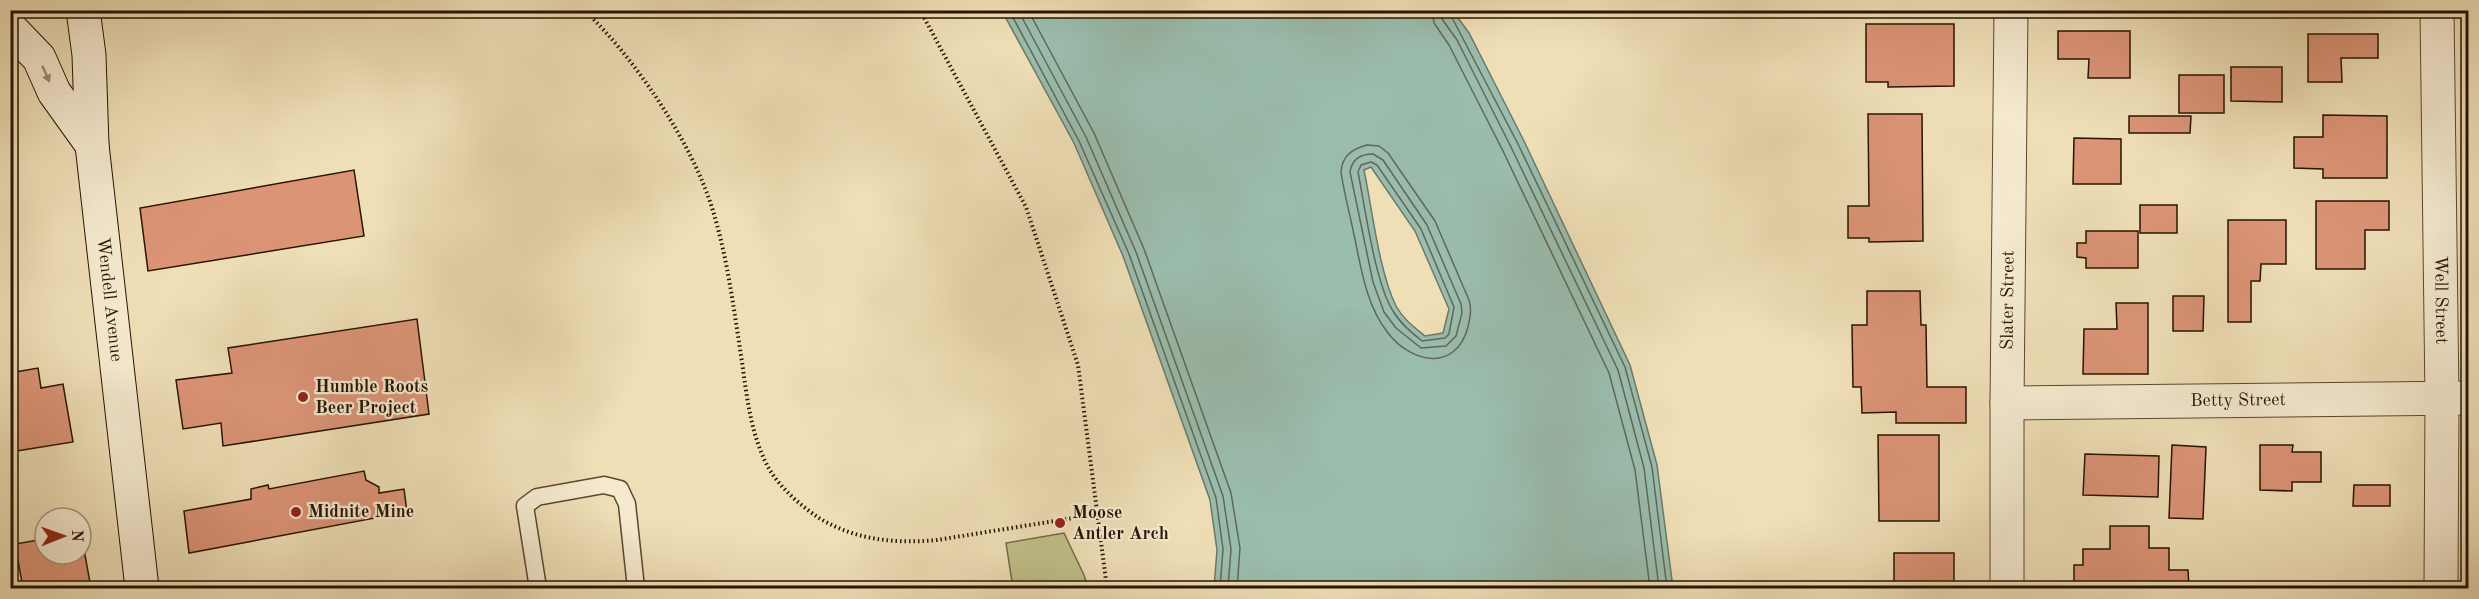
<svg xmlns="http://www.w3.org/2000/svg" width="2479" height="599" viewBox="0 0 2479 599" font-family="'Old Standard TT',serif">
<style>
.green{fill:#c0c089;stroke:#746a45;stroke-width:1.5}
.water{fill:#9abdae;stroke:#6c7969;stroke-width:1.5;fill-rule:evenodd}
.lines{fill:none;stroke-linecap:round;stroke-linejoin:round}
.shore{stroke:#606858;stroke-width:1.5}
.building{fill:#dc9477;stroke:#271401;stroke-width:1.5}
.service-casing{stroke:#59472e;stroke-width:19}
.minor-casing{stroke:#59472e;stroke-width:35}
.secondary-casing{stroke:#271401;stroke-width:35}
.path{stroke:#271401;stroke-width:4;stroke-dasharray:1.5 3;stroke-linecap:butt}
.service{stroke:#f5ead0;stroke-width:16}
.minor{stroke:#f5ead0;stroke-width:33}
.secondary{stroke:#f5ead0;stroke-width:33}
.oneway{fill:#988a73}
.poi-dot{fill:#8f2418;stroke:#f5ead0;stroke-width:2}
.labels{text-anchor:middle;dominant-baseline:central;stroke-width:4.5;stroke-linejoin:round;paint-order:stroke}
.street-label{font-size:18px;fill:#271401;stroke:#f5ead0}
.poi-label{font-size:18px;font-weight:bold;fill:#271401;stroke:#f5ead0;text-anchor:start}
</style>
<rect width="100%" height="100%" fill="#efdfb7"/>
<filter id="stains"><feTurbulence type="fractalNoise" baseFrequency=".00333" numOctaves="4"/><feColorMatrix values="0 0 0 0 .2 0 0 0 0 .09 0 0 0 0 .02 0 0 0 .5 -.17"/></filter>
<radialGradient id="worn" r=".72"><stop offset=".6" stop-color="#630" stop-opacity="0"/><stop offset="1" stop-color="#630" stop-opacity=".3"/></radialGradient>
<polygon class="green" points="1064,533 1084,575 1088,588 1013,588 1006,543"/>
<path class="water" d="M1002,11H1453L1469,33L1524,141L1630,365L1657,465L1673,588H1214L1217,550L1210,500L1123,256L1074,143ZM1371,167L1415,231L1449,309L1443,333L1425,336C1414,327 1403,319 1396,306C1379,272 1372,208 1364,170Z"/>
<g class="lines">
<g class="shore">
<polyline points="1009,10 1079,141 1129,254 1216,498 1223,549 1220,588"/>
<polyline points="1018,10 1086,137 1136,252 1223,496 1231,549 1228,588"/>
<polyline points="1028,10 1094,133 1144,249 1231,493 1240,548 1237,588"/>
<polyline points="1432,10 1434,23 1449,45 1503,151 1609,373 1635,470 1650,588"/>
<polyline points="1441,10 1442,19 1457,40 1511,147 1618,370 1644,468 1659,588"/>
<polyline points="1448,10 1518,144 1625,367 1652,467 1667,588"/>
<path d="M1367,145L1379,146L1388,153L1435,221L1469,300C1472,310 1470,317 1468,327C1456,372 1412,364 1388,333C1365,304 1361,266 1353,230C1349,211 1344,192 1341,172C1342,156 1352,149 1367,145Z"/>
<path d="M1373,154L1383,160L1427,225L1461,304L1462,313L1456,336L1446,346L1421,348L1396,328L1384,312L1373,282L1350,172C1352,159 1361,154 1373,154Z"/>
<path d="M1371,162L1377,165L1421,229L1454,307L1449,334L1445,338L1422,341C1411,332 1400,323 1393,311C1375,283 1365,207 1358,172L1361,165Z"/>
</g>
</g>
<g class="building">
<rect x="2110" y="10" width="21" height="6"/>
<polygon points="1866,24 1954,24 1954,86 1888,87 1888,82 1866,82"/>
<polygon points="2058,31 2130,31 2130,78 2088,78 2089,59 2058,59"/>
<polygon points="2308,34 2378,34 2378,58 2341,58 2342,82 2308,82"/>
<polygon points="2231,67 2282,67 2282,102 2231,101"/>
<rect x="2179" y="75" width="45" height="38"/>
<polygon points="1868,114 1922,114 1923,241 1869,242 1869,238 1848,238 1848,206 1869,206"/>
<polygon points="2323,115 2387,116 2387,178 2323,178 2323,169 2294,168 2294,137 2323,137"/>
<polygon points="2129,116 2191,116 2190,133 2129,133"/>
<polygon points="2074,138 2121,139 2121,184 2073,184"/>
<polygon points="354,170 364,236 148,271 140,208"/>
<polygon points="2316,201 2389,201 2389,230 2365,230 2365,269 2316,269"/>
<rect x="2140" y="205" width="37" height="28"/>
<polygon points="2228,220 2286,220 2286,264 2261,264 2260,281 2251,281 2251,322 2228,322"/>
<polygon points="2086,231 2138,231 2138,268 2086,268 2086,258 2077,257 2077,243 2086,243"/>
<polygon points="1867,291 1920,291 1921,325 1926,325 1927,387 1966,387 1966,423 1896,423 1896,412 1862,413 1861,387 1853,387 1852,325 1867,325"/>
<polygon points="2173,296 2204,296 2203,331 2173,331"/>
<polygon points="2116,303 2148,303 2148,374 2083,374 2084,329 2117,329"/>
<polygon points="417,319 429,414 223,446 221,423 183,429 176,380 232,373 228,348"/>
<polygon points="38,368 41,388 63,384 73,442 10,452 10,373"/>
<polygon points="1878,435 1939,435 1939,521 1879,521"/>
<polygon points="2172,445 2206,447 2203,519 2169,518"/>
<polygon points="2260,445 2293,445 2292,452 2321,452 2321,482 2292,482 2292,491 2260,490"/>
<polygon points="2085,454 2159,456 2158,497 2083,495"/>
<polygon points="364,471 366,480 379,487 379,493 404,489 407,512 189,553 184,511 251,499 251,489 268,485 269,489"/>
<polygon points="2354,485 2390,485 2390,506 2353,506"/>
<polygon points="2110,526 2149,526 2149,548 2169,548 2169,570 2188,570 2189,588 2083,588 2083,584 2074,584 2074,565 2083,565 2083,549 2110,549"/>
<polygon points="81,533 91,588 23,588 15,544 45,539 45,554 81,554"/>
<rect x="1894" y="553" width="60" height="35"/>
</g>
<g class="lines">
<g class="service-casing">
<polyline id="service" points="538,588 525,506 537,497 604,485 620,489 627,504 636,588"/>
</g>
<g class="minor-casing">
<g id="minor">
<path id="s1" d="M2437,10L2442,399L2441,588"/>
<path id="s2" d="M2007,403L2468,398"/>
<path id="s3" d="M2007,588V403L2011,10"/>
</g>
</g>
<g class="secondary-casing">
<g id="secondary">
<path id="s4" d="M83,10L89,55L92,145L142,588"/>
<polyline points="10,28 39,58 54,92 92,145"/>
</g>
</g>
<g class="path">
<path d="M584,10C635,58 693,144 713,211C728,260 734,311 742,362C747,398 751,435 768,467C780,488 800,505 819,518C855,540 896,544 937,540L1098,514"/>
<polyline points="920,10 1026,207 1078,365 1107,588"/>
</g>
<use href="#service" class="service"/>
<use href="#minor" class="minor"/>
<use href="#secondary" class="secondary"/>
</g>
<defs><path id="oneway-solid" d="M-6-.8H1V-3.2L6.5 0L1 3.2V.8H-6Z" transform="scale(1.5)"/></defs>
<use class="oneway" href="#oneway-solid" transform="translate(46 74) rotate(66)"/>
<g class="poi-dot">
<circle cx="303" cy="397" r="6"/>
<circle cx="296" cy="512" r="6"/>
<circle cx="1060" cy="523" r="6"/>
</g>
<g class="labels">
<g class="street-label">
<text stroke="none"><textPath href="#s3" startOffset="288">Slater Street</textPath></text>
<text stroke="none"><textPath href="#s1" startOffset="290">Well Street</textPath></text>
<text stroke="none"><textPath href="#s4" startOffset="291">Wendell Avenue</textPath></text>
<text stroke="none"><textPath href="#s2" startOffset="231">Betty Street</textPath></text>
</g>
<g class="poi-label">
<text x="315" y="387">Humble Roots<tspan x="315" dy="21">Beer Project</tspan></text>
<text x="308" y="512">Midnite Mine</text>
<text x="1072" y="513">Moose<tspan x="1072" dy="21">Antler Arch</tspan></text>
</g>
</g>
<rect width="2479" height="599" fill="none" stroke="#efdfb7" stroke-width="36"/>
<rect x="12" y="12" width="2455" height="575" fill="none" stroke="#271401" stroke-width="3"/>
<rect x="18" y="18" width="2443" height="563" fill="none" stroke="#271401" stroke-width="1.5"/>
<g transform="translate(63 536) rotate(89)"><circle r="28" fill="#f5ead0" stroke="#a3947d" stroke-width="1.5"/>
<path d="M0-4.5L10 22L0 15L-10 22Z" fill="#8f2418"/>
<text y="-9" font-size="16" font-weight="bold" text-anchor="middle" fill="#271401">N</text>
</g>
<rect width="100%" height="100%" filter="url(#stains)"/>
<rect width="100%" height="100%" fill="url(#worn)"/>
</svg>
